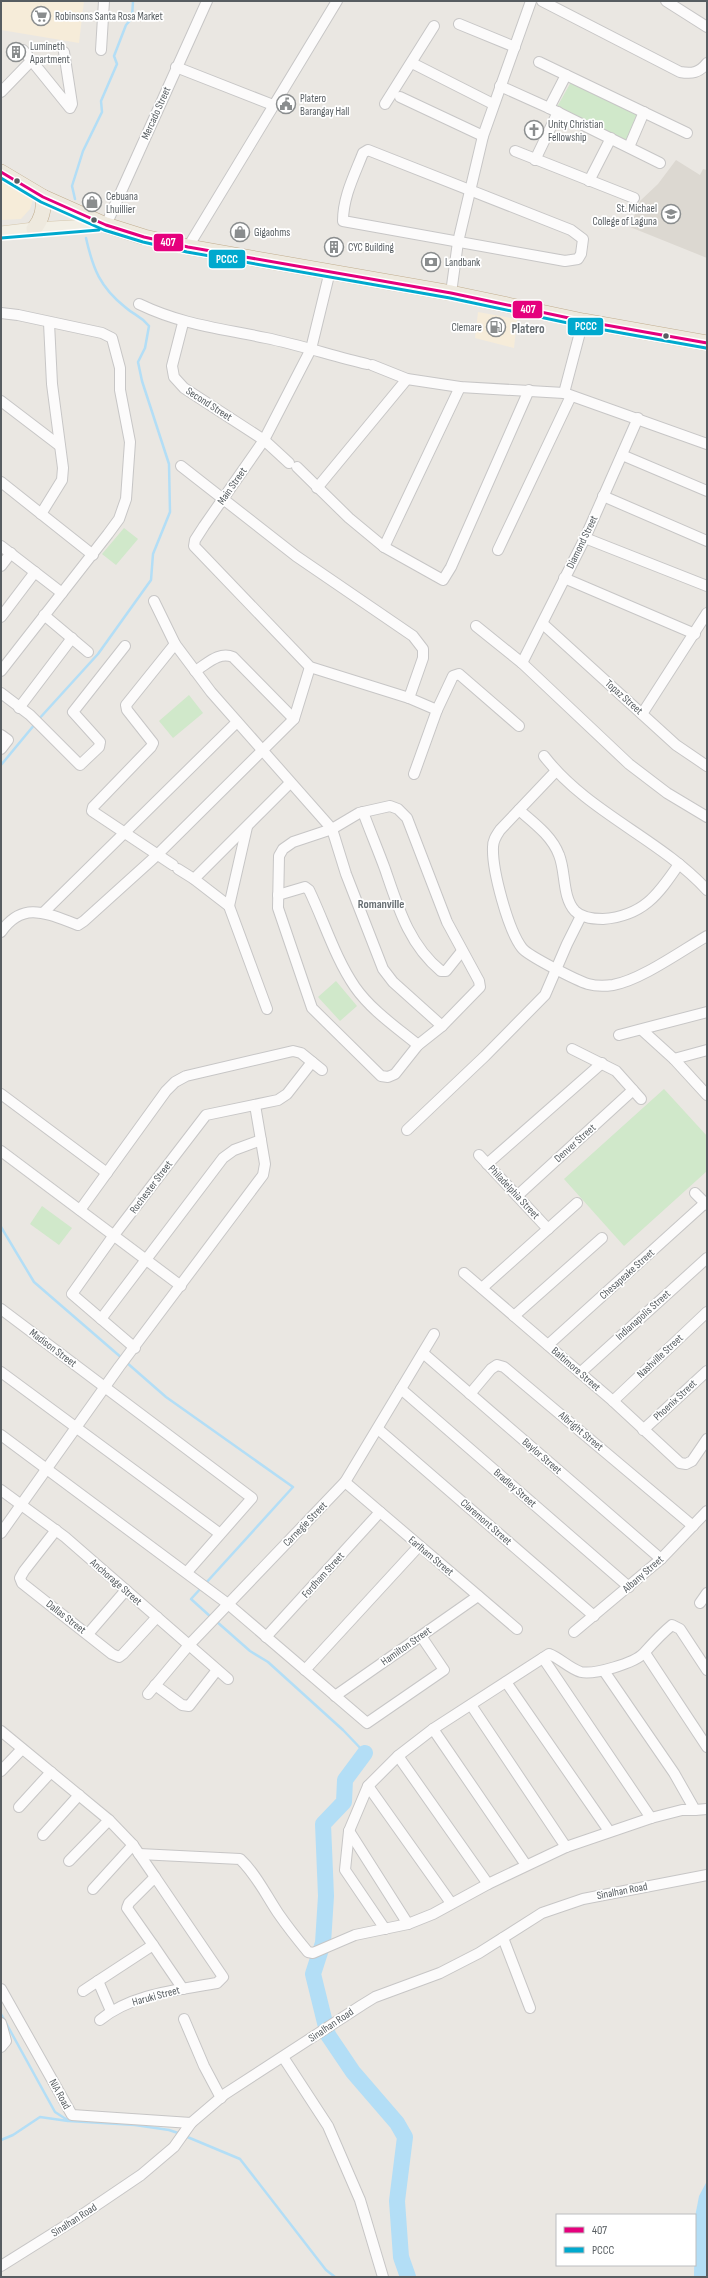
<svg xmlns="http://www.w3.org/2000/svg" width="708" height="2278" viewBox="0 0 708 2278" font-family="'Sofia Sans Condensed',sans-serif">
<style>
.commercial{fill:#f6ecd9}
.education{fill:#dcd8d1}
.green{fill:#d0e8ca}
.water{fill:#b3def6}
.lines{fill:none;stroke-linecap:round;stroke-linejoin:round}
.stream{stroke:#b3def6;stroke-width:2.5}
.river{stroke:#b3def6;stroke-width:16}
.minor-casing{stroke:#c7c6c6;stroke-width:12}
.major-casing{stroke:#d5c7ad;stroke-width:14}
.highway-casing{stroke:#c1ae90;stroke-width:16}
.minor{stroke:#fcfbfb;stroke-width:10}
.major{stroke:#f2efe5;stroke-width:13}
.highway{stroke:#eee9de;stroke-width:15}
.bus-1-casing{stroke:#fff;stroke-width:6}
.bus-2-casing{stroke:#fff;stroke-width:6}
.bus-1{stroke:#e5007d;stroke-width:3}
.bus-2{stroke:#00a9ce;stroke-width:3}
.bus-dot{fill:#575d61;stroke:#fff;stroke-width:1.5}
.labels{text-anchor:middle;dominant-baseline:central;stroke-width:3.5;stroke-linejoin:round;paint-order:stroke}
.poi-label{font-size:11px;fill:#575d61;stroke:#fff;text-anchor:start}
.street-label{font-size:11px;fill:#575d61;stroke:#fff}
.neighbourhood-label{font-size:12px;font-weight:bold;fill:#686f73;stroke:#fff}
.quarter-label{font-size:13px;font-weight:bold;fill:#686f73;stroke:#fff}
.line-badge{stroke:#fff;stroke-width:1.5}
.badge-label{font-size:11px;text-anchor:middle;font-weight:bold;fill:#fff}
</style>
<rect width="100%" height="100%" fill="#eae7e2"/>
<g class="commercial">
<polygon points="1,1 84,1 79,43 1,30"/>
<polygon points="1,180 34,197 30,209 21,219 1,220"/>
<polygon points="478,312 517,319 514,348 475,338"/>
</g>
<polygon class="education" points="676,160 700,175 703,169 707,170 707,258 630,227 640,201 658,184"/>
<g class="green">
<polygon points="571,82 642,115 628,142 557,107"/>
<polygon points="124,528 138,539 116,565 102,554"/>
<polygon points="189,695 203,713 173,738 159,721"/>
<polygon points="336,981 357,1006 340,1021 318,997"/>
<polygon points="664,1089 707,1136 707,1171 624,1246 564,1179"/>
<polygon points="42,1206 72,1228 59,1245 30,1224"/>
</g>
<polygon class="water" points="707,2181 707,2277 694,2277 695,2217 699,2196"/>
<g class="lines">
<g class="stream">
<polyline points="75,199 72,186 83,151 102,112 101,101 117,64 114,56 126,25 132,18 133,1"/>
<path d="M38,720L98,654L151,580L153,554L170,512L169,464L142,381L138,362L145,348L149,326C139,314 135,316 125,307C100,287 93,269 86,238"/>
<polyline points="1,765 35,724"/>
<polyline points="1,1227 34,1282 123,1359"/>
<polyline points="126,1362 166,1397 293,1487 205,1584"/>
<polyline points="202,1587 191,1599 212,1618"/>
<polyline points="216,1621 250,1651 268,1662 343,1730 365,1753"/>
<polyline points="1,2014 55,2112 69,2121 135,2125 169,2130 181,2134"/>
<polyline points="185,2136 240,2159 326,2270 335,2277"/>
<polyline points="1,2140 13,2135 40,2117 68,2121"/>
</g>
<polyline class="river" points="365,1753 345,1780 344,1802 323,1824 326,1896 323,1943 313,1974 328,2035 353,2072 397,2123 405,2137 397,2201 401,2257 408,2277"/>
<g class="minor-casing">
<g id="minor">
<path d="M542,1L680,72C692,74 699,73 707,63"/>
<polyline points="666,1 707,27"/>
<polyline points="459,24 515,47"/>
<polyline points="23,50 70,108 72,104 64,52"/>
<polyline points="101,50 104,1"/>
<polyline points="539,62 687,133"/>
<polyline points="412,63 493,104"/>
<polyline points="176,67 273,105"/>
<polyline points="500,86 549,108 660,163"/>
<polyline points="1,92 31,61"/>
<polyline points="400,97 483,136"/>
<polyline points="385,104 434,26"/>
<polyline points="549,108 566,75"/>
<polyline points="629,147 644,112"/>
<path d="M368,150L571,230L583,239L581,254L578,259L565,261L343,221C343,197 354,176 363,153Z"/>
<polyline points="515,151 634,198"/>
<polyline points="535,160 558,112"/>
<polyline points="589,181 611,138"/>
<polyline points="106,225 207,1"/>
<polyline points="188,247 337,1"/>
<polyline points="330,271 311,349 264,440 204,526 195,540 194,546 310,667 409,698 437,710 453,676 459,674 519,726"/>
<polyline points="451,293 458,242 483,136 531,1"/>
<path d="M139,304C183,325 219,328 266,338C300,345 333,356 367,364"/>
<polyline points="1,313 18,315 102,333 112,338 120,368 120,390 130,442 126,499 119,519 108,534 1,671"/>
<polyline points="183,323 172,366 174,377 184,388 264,440 289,463"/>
<polyline points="372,365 407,379 460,387 564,393 707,444"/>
<polyline points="564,393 583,321"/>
<polyline points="1,401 60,446"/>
<polyline points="622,455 707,491"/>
<polyline points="181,466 296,556 413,636 423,649 423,658 409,698"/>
<polyline points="297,467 349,518 384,547 443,580 451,567 529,390"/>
<polyline points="1,482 93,555"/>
<polyline points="317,488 407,379"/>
<polyline points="603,496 707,541"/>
<polyline points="41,514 62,480 63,468 52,384 49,323"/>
<polyline points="585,538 707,586"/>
<polyline points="1,546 62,593"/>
<polyline points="384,547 460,387"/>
<polyline points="498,550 571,396"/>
<polyline points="1,566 11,553"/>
<polyline points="564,578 695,634"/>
<polyline points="154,601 175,644 211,692 332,829 346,874 383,969 393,982 442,1026"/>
<polyline points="44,615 88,652"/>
<polyline points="1,617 35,572"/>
<polyline points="543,624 676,745 707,766"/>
<polyline points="476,626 522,663 629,764 667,793 707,817"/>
<polyline points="522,663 585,538 638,418"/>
<path d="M195,671C207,664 219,651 233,657L294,719"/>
<polyline points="1,693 30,715 80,765 99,747 100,742 73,712 125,646"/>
<polyline points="19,708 72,638"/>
<polyline points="642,714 707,613"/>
<polyline points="1,735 8,740 1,749"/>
<path d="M544,756C588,813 659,838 707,890"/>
<path d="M556,771L500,830C496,836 493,840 493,847C492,870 508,930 522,948C528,956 578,981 588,984C595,986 606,986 613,985C641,980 681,951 707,936"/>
<polyline points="414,774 437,710"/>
<polygon points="390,806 398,809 407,818 447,922 479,981 480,987 442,1026 418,1045 395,1074 388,1077 381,1076 312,1008 278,908 279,856 283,849 293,842 332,829 359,813"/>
<path d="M519,810C534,823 552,836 559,855C566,872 562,897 575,911C582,918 593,919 603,919C643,916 658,895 679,864"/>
<path d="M363,812C370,831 378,850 385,869C398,907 409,945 441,971H446L462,951"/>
<polyline points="173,865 92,811 93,807 151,747 153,743 127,710 126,705 175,644"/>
<polyline points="178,869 194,879 229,906 267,1009"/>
<polyline points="194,879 290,783"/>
<path d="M278,895L305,887L309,890C324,921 335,958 355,987C371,1010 396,1027 418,1045"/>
<polyline points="229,906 247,827"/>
<polyline points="44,912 237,722"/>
<path d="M1,932C23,900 48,914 78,925L84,921L156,856L294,719L310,667"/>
<polyline points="642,1030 674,1059 707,1095"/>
<polyline points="619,1035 707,1012"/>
<polyline points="572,1049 616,1071 641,1099"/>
<polyline points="674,1059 707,1050"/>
<polyline points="1,1094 107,1173"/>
<polyline points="407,1130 485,1056 545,995 567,944 581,916"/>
<polyline points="1,1151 181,1286"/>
<polyline points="479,1155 548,1229"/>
<polyline points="487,1164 602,1063"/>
<polyline points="695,1193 707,1205"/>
<polyline points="517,1196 633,1090"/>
<polyline points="80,1210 166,1091 175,1082 186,1076 293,1051 301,1053 322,1070"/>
<polyline points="464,1273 613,1401 680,1463 686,1464 692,1461 707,1439"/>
<polyline points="482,1288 577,1203"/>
<polyline points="1,1309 252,1498 187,1572"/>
<polyline points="514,1316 602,1238"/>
<polyline points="101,1319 223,1158 234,1150 261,1140"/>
<polyline points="548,1345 705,1203"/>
<polyline points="135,1348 72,1294 114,1235 206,1115 278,1100 287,1094 312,1062"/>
<polyline points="423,1353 661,1559"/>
<polyline points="1,1372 219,1533"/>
<polyline points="580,1373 707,1258"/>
<polyline points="401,1389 629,1587"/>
<polyline points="470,1394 491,1369 497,1365 504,1367 693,1526"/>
<polyline points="613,1401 707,1312"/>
<polyline points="378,1429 594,1616"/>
<polyline points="643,1430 707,1371"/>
<polyline points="1,1435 228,1604 367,1723 444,1670 421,1636"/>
<polyline points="345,1482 517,1629"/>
<polyline points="1,1490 65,1537 228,1679"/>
<polyline points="56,1530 24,1571 20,1578 22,1583 112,1654 119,1657 123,1654 157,1617"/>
<polyline points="1,1533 119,1367 263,1175 265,1164 255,1105"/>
<polyline points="700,1603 707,1593"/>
<polyline points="574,1632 661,1559 707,1511"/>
<polyline points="88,1634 126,1590"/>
<polyline points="266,1637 380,1512"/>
<polyline points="645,1653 707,1747"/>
<polyline points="543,1658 651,1818"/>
<polyline points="305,1670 419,1546"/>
<polyline points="604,1671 674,1773 695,1810 707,1809"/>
<polyline points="506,1682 609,1831"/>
<polyline points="155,1685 182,1705 189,1706 217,1670"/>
<polyline points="148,1694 189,1645 345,1482 434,1334"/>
<polyline points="335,1696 478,1596"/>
<polyline points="471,1705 566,1847"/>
<polyline points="433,1729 526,1865"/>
<polyline points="1,1731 109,1820 133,1845 155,1877"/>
<polyline points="398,1756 488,1884"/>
<polyline points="1,1771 22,1749"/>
<polyline points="368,1786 451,1903"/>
<polyline points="19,1807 51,1772"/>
<polyline points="349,1831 408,1924"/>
<polyline points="43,1835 79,1795"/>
<path d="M139,1854L240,1859C256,1874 266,1895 278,1913C287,1926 298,1940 308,1952L313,1953L355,1935L408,1924L433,1914L488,1884L566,1847L651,1818L682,1810H695"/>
<polyline points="69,1861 109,1820"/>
<polyline points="93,1889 133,1845"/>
<path d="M385,1929L345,1870L349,1831L368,1786L398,1756L433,1729L549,1654C560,1658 570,1669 581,1672C594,1675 635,1663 644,1653C653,1643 661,1634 672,1625L680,1629L707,1670"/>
<polyline points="503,1938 530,2008"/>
<polyline points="153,1945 183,1989"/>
<polyline points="1,1989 72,2115 191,2123"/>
<polyline points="83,1991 98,1981"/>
<polyline points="184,2019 204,2066 221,2098"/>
<path d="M100,2020C131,1994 178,1990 217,1983L223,1977L155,1877L129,1903L127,1908L153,1945L98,1981L111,2011"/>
<polyline points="1,2023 6,2041 1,2047"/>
<polyline points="283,2057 328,2126 360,2200 383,2277"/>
<polyline points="1,2266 76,2219 141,2175 174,2147 191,2123 225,2094 362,2005 375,1997 440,1973 479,1953 542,1913 583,1899 707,1875"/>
</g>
</g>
<g class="major-casing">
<polyline id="major" points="1,233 34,229 106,225"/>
</g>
<g class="highway-casing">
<g id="highway">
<polyline points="1,172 43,197 106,225 144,237 188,247 451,293 583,321 707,343"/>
<path d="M34,229C42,219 44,210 43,197"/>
</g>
</g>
<use href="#minor" class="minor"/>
<use href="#major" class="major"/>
<use href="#highway" class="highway"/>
<g class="bus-1-casing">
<polyline id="bus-1" points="1,172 43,197 106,225 144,237 188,247 451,293 583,321 707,343"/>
</g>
<g class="bus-2-casing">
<g id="bus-2">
<polyline points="1,178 41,202 104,230 143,242 187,252 450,298 582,326 706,348"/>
<polyline points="1,238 99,230"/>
</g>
</g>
<use href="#bus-1" class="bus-1"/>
<use href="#bus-2" class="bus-2"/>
</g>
<defs>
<g id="supermarket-ring" transform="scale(1)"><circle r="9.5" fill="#fff" stroke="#8a8d8e" stroke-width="1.5"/><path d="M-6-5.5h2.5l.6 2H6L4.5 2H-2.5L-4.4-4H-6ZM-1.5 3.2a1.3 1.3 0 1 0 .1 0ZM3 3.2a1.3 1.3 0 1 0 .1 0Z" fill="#8a8d8e"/></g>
<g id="building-ring" transform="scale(1)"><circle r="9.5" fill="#fff" stroke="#8a8d8e" stroke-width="1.5"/><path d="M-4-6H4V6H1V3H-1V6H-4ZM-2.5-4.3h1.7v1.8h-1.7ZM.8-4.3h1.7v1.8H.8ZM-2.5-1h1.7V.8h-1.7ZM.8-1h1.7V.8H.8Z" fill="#8a8d8e"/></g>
<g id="civic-ring" transform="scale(1)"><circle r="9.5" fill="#fff" stroke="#8a8d8e" stroke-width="1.5"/><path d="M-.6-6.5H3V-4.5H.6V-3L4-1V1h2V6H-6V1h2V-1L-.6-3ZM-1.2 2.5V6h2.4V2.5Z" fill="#8a8d8e"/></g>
<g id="church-ring" transform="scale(1)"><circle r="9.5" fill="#fff" stroke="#8a8d8e" stroke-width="1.5"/><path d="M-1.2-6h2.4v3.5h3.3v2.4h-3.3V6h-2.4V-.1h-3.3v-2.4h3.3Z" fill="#8a8d8e"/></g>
<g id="shop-ring" transform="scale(1)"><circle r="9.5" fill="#fff" stroke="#8a8d8e" stroke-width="1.5"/><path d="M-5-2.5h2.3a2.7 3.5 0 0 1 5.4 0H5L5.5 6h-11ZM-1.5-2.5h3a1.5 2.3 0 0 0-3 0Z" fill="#8a8d8e"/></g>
<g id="university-ring" transform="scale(1)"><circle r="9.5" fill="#fff" stroke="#8a8d8e" stroke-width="1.5"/><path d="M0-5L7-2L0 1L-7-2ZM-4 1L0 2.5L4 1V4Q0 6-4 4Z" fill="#8a8d8e"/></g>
<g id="bank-ring" transform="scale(1)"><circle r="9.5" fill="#fff" stroke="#8a8d8e" stroke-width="1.5"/><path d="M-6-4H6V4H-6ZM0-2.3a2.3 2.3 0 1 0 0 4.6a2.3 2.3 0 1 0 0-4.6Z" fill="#8a8d8e"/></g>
<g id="fuel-ring" transform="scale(1)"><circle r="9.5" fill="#fff" stroke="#8a8d8e" stroke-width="1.5"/><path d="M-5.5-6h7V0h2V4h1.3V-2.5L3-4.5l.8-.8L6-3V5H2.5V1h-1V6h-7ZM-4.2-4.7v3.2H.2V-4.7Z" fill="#8a8d8e"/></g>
</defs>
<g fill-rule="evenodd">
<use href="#supermarket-ring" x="41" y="16"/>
<use href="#building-ring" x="16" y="52"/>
<use href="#civic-ring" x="286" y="104"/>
<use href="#church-ring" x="534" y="130"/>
<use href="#shop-ring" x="92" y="202"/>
<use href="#university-ring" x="671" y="214"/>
<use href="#shop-ring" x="240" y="232"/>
<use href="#building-ring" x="334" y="247"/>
<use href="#bank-ring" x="431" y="262"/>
<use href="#fuel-ring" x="496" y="327"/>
</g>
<g class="bus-dot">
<circle cx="17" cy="181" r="3.5"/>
<circle cx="94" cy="220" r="3.5"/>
<circle cx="666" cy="336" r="3.5"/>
</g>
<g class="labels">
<g class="poi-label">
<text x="55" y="16">Robinsons Santa Rosa Market</text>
<text x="30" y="46">Lumineth<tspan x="30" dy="13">Apartment</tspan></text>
<text x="300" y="98">Platero<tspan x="300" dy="13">Barangay Hall</tspan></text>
<text x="548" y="124">Unity Christian<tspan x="548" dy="13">Fellowship</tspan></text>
<text x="106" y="196">Cebuana<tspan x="106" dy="13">Lhuillier</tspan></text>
<text x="657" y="208" text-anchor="end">St. Michael<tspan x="657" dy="13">College of Laguna</tspan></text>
<text x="254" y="232">Gigaohms</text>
<text x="348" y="247">CYC Building</text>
<text x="445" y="262">Landbank</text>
<text x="482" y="327" text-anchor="end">Clemare</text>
</g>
<g class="street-label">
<text transform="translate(156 113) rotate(-66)">Mercado Street</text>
<text transform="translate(209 404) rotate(33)">Second Street</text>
<text transform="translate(232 486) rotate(-55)">Main Street</text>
<text transform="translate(582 542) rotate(-64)">Diamond Street</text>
<text transform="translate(624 697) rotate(42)">Topaz Street</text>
<text transform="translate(575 1143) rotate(-42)">Denver Street</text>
<text transform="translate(151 1187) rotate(-53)">Rochester Street</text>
<text transform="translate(514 1192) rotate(47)">Philadelphia Street</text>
<text transform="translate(627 1274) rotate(-42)">Chesapeake Street</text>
<text transform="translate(643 1315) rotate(-42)">Indianapolis Street</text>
<text transform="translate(53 1348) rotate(37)">Madison Street</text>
<text transform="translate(660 1356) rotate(-43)">Nashville Street</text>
<text transform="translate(576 1369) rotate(41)">Baltimore Street</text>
<text transform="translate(675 1400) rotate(-43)">Phoenix Street</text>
<text transform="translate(581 1431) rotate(40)">Albright Street</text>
<text transform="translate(542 1456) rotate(41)">Baylor Street</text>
<text transform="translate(515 1488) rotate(41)">Bradley Street</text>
<text transform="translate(486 1522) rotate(41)">Claremont Street</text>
<text transform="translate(305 1524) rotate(-46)">Carnegie Street</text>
<text transform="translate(431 1556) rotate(40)">Earlham Street</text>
<text transform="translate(643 1574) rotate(-41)">Albany Street</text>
<text transform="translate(323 1575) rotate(-48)">Fordham Street</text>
<text transform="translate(116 1582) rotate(41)">Anchorage Street</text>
<text transform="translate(66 1617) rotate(38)">Dallas Street</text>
<text transform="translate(406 1646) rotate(-35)">Hamilton Street</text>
<text transform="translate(622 1891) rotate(-11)">Sinalhan Road</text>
<text transform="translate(156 1996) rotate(-15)">Haruki Street</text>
<text transform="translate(331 2025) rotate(-34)">Sinalhan Road</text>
<text transform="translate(60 2094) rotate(61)">NIA Road</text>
<text transform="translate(74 2220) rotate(-33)">Sinalhan Road</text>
</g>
<g class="neighbourhood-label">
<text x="381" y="904">Romanville</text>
</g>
<g class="quarter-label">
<text x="528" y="329">Platero</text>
</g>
</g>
<g class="line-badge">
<rect x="153" y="233" width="31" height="19" rx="4" fill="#e5007d"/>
<rect x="208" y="249" width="38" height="20" rx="4" fill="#00a9ce"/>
<rect x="512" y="300" width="31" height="19" rx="4" fill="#e5007d"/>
<rect x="567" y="317" width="37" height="19" rx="4" fill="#00a9ce"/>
</g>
<g class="badge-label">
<text x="168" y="246">407</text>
<text x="227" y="263">PCCC</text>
<text x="528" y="313">407</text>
<text x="586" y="330">PCCC</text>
</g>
<rect width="708" height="2278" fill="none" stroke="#575d61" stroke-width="4"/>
<rect x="556" y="2214" width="140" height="52" fill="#ffffff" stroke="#bcbec0"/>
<rect x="564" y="2227" width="20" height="6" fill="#e5007d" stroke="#bcbec0"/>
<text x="592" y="2234" font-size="12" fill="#575d61">407</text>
<rect x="564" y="2247" width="20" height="6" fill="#00a9ce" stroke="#bcbec0"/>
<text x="592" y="2254" font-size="12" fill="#575d61">PCCC</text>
</svg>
